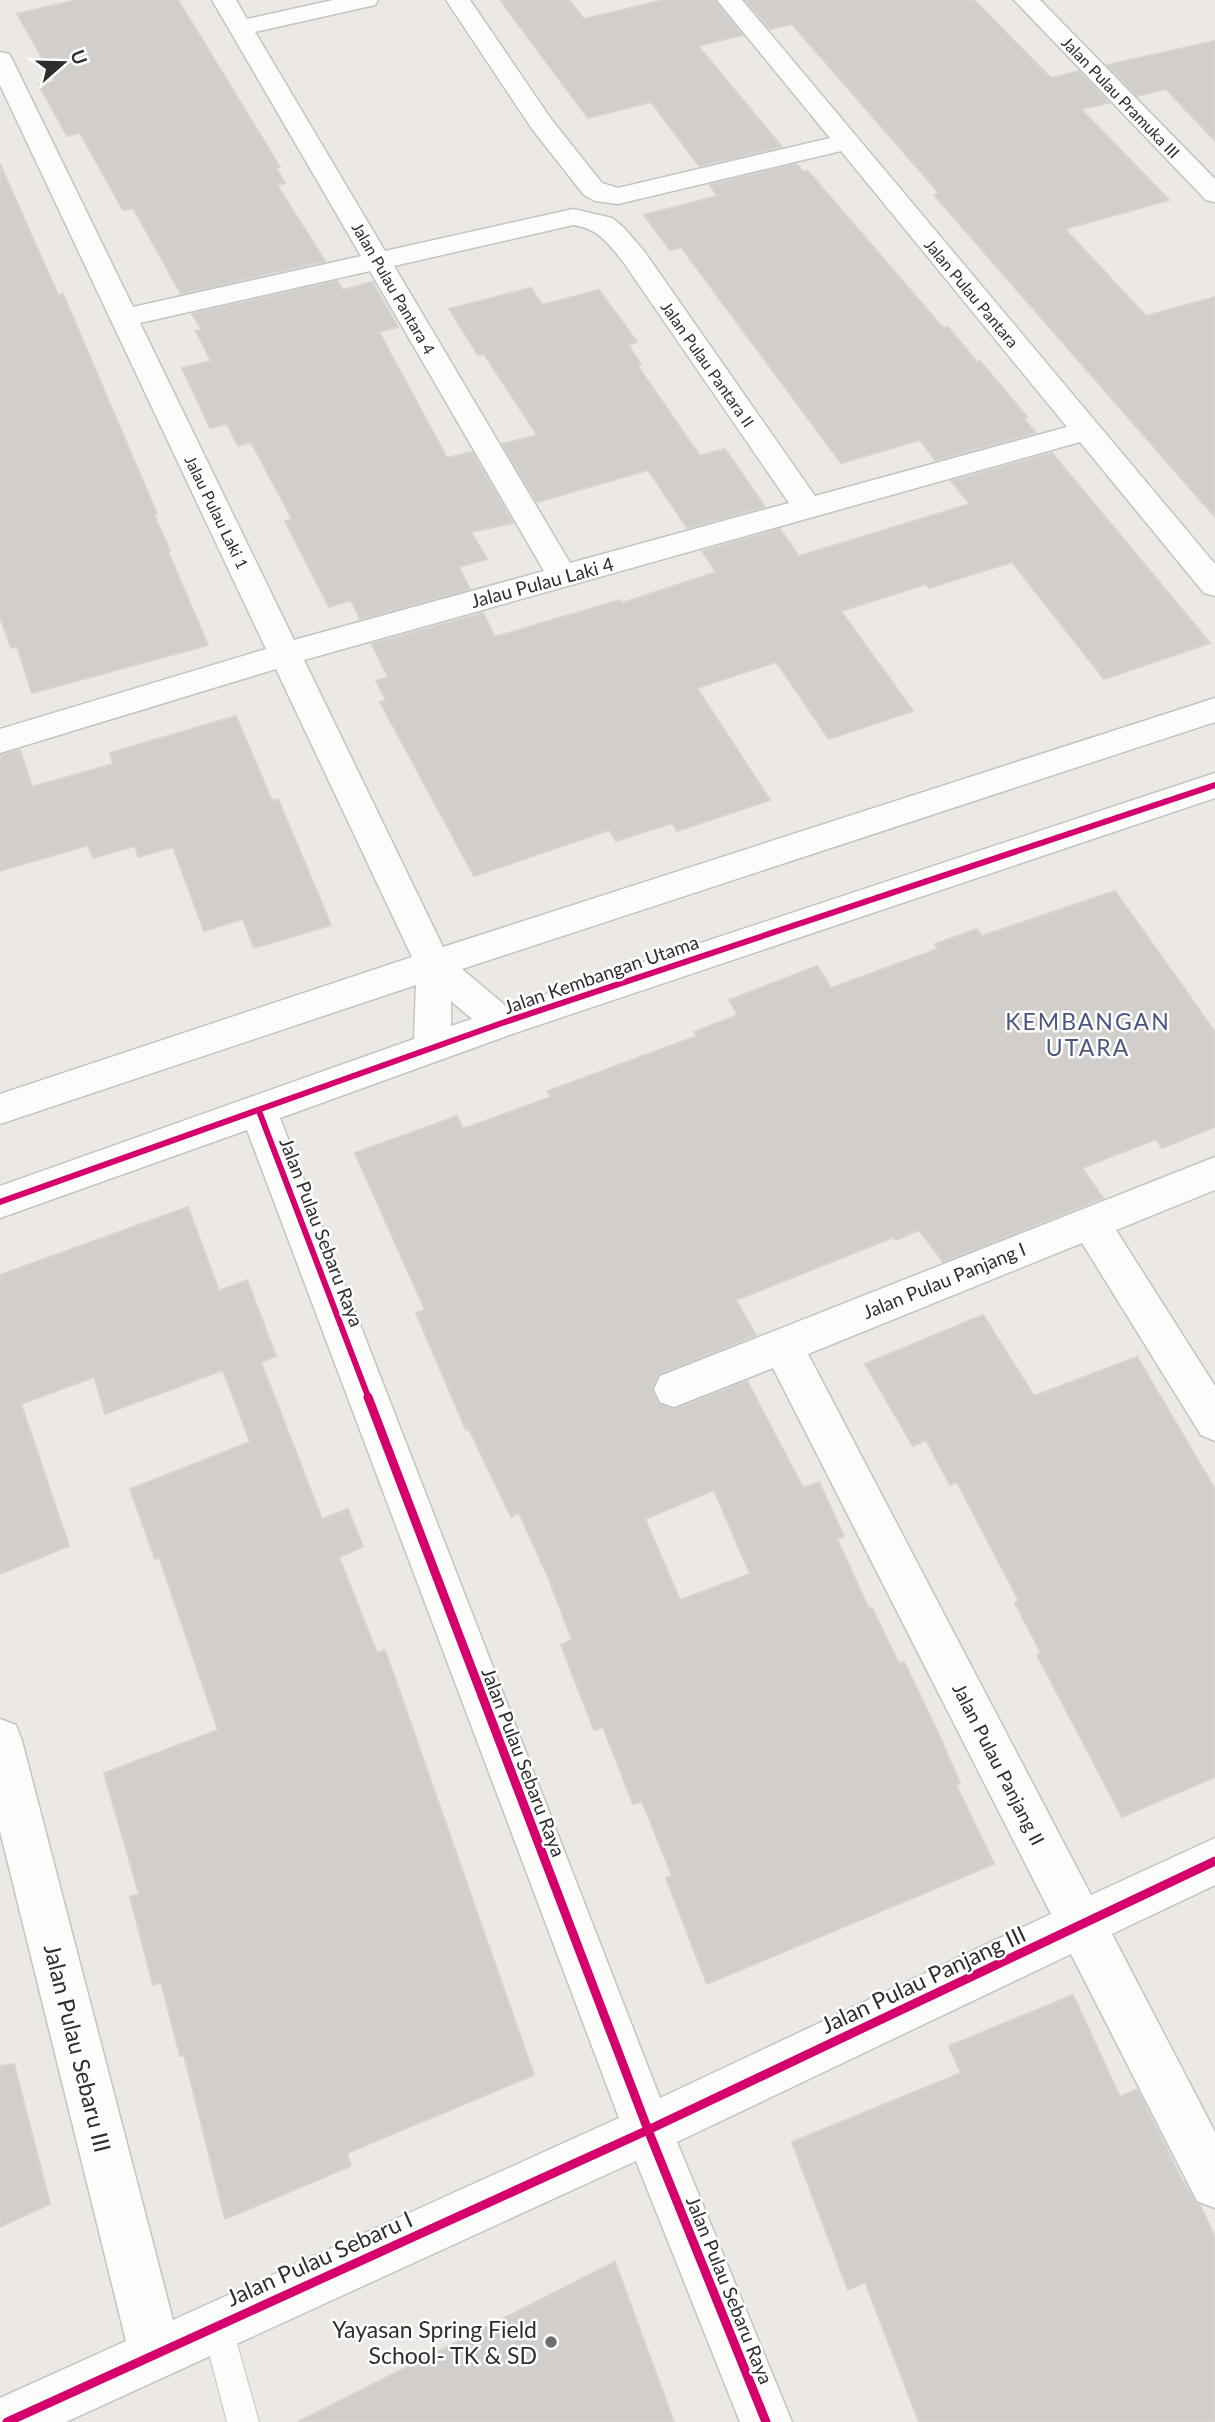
<svg xmlns="http://www.w3.org/2000/svg" width="1215" height="2422" viewBox="0 0 1215 2422" font-family="Lato,sans-serif">
<style>
.building{fill:#d1cecb;stroke:#d7d4d0;stroke-width:2;fill-rule:evenodd}
.lines{fill:none;stroke-linecap:round;stroke-linejoin:round}
.lane-casing{stroke:#c5c4c5;stroke-width:2}
.street-casing{stroke:#c5c4c5;stroke-width:3}
.lane{fill:#fcfcfb;fill-rule:evenodd}
.street{fill:#fcfcfb;fill-rule:evenodd}
.cycleway-far1-casing{stroke:#fff;stroke-width:10}
.cycleway-casing{stroke:#fff;stroke-width:13}
.cycleway-far1{stroke:#d6006c;stroke-width:6}
.cycleway{stroke:#d6006c;stroke-width:9}
.poi-dot{fill:#706f6e;stroke:#fff;stroke-width:2.5}
.labels{text-anchor:middle;dominant-baseline:central;stroke-width:5;stroke-linejoin:round;paint-order:stroke}
.far-street-label{font-size:16px;fill:#2e2e2e;stroke:#fff}
.street-label{font-size:19px;fill:#2e2e2e;stroke:#fff}
.quarter-label{font-size:23px;letter-spacing:2px;fill:#4d5680;stroke:#fff}
.near-street-label{font-size:23px;fill:#2e2e2e;stroke:#fff}
.near-poi-label{font-size:23px;fill:#2e2e2e;stroke:#fff;text-anchor:end}
</style>
<rect width="100%" height="100%" fill="#ece8e4"/>
<g class="building">
<polygon points="76,0 178,0 280,167 276,168 285,183 277,185 325,261 181,294 133,208 123,210 80,133 67,136 39,85 55,81 17,14"/>
<polygon points="500,0 569,0 584,19 664,0 714,0 743,35 698,46 782,147 699,166 651,102 588,118"/>
<polygon points="745,0 974,0 1051,78 1079,71 1109,103 1081,109 1169,200 1065,229 1146,316 1215,297 1215,517 934,195 939,193 792,24 770,29"/>
<polygon points="1215,41 1215,141 1166,89 1137,96 1107,65"/>
<polygon points="0,164 58,295 63,294 157,514 154,515 170,551 168,552 208,645 32,693 17,646 11,648 0,617"/>
<polygon points="796,164 803,172 808,171 943,328 948,327 977,362 980,361 1027,417 1023,418 1036,433 935,460 920,440 841,463 681,247 670,250 644,215 717,196 710,185"/>
<polygon points="337,281 343,290 372,282 398,327 379,332 447,458 472,452 513,523 471,532 487,559 459,567 470,589 360,619 351,600 329,607 285,521 292,519 251,442 238,446 227,424 210,428 182,368 211,361 196,331 202,330 192,314"/>
<polygon points="531,288 542,305 599,290 637,342 628,345 641,364 637,365 700,456 725,449 765,507 687,528 648,470 537,502 502,444 537,435 484,354 478,355 449,309"/>
<polygon points="1052,453 1210,643 1104,679 1012,562 929,588 926,584 841,611 913,711 829,739 776,662 697,688 770,800 677,831 672,823 616,841 609,830 474,876 380,702 386,700 376,681 388,677 372,644 483,613 495,637 620,600 622,603 716,572 702,551 780,529 799,556 970,504 951,481"/>
<polygon points="236,716 272,801 278,799 331,925 254,948 243,919 204,931 173,847 138,857 135,846 93,858 88,845 0,871 0,755 20,750 32,787 113,764 110,753"/>
<path d="M1115,891L1215,1032V1127L1162,1148L1156,1139L1082,1168L1103,1198L943,1262L919,1230L896,1240L894,1237L736,1300L756,1335L659,1374L652,1388L658,1403L675,1409L747,1381L803,1488L819,1482L844,1536L837,1539L869,1609L872,1608L899,1664L904,1662L934,1724L960,1783L956,1785L994,1864L707,1984L666,1878L672,1876L642,1801L633,1804L603,1727L594,1730L561,1645L572,1640L548,1577L519,1513L511,1517L469,1429L466,1430L416,1313L425,1310L355,1153L457,1116L463,1129L551,1097L548,1091L697,1036L694,1032L738,1015L729,1000L817,966L831,988L938,949L935,944L977,929L982,936ZM714,1490L750,1574L680,1600L645,1519Z"/>
<polygon points="188,1207 219,1291 247,1280 276,1356 261,1362 322,1519 348,1509 363,1547 339,1557 377,1653 385,1650 534,2075 347,2153 351,2166 225,2219 184,2055 180,2056 161,1982 153,1985 130,1897 139,1894 104,1773 218,1730 159,1557 155,1559 130,1489 250,1442 223,1370 105,1414 94,1377 21,1404 69,1546 0,1574 0,1275"/>
<polygon points="983,1315 1034,1396 1137,1357 1215,1489 1215,1777 1122,1817 1037,1655 1041,1653 1015,1603 1019,1601 957,1482 950,1485 926,1440 913,1446 865,1364"/>
<polygon points="1073,1995 1120,2097 1137,2089 1182,2180 1195,2202 1200,2205 1215,2237 1215,2422 919,2422 865,2282 848,2290 792,2142 961,2073 949,2046"/>
<polygon points="14,2064 50,2204 0,2227 0,2066"/>
<polygon points="615,2262 674,2422 298,2422"/>
</g>
<g class="lines">
<g class="lane-casing">
<polygon id="lane" points="217,2311 228,2315 232,2326 259,2422 227,2422 202,2326 206,2315"/>
</g>
<g class="street-casing">
<g id="street">
<path d="M212,0H236L247,19L333,0H378L375,5L255,32L385,251L573,209L612,218L624,228L644,251L815,496L1067,427L841,151L618,204L595,201L584,195L532,129L446,0H470L551,119L602,183L618,188L830,138L717,0H742L1215,564V596L1204,593L1080,442L304,660L443,947L1215,698V722L462,969L507,1007L1215,773V798L515,1033L280,1118L660,2098L1051,1914L773,1368L674,1407L660,1402L654,1389L660,1376L1215,1157V1190L1116,1230L1215,1386V1441L1201,1435L1082,1243L808,1354L1091,1895L1215,1838V1885L1112,1934L1215,2132V2208L1197,2201L1071,1954L677,2142L792,2422H740L636,2161L66,2422H0V2398L126,2341L0,1831V1719L16,1725L22,1741L173,2320L619,2118L247,1130L0,1218V1186L414,1039L416,985L0,1124V1094L412,957L276,669L0,753V729L266,649L0,85V52L9,54L12,59L133,307L361,256ZM573,225C598,228 609,244 624,263L789,503L570,563L394,266ZM370,271L544,571L294,640L140,323ZM451,1001L472,1019L451,1026Z"/>
<polygon points="1014,0 1040,0 1215,179 1215,202 1206,200"/>
</g>
</g>
<use href="#lane" class="lane"/>
<use href="#street" class="street"/>
<g class="cycleway-far1-casing">
<g id="cycleway-far1">
<polyline points="259,1111 369,1399"/>
<polyline points="0,1202 502,1023 1215,785"/>
</g>
</g>
<g class="cycleway-casing">
<g id="cycleway">
<polyline points="368,1397 648,2130 766,2422"/>
<polyline points="7,2422 648,2130 1215,1861"/>
</g>
</g>
<use href="#cycleway-far1" class="cycleway-far1"/>
<use href="#cycleway" class="cycleway"/>
</g>
<circle class="poi-dot" cx="551" cy="2342" r="7"/>
<g class="labels">
<g class="far-street-label">
<text transform="translate(1121 97) rotate(46)">Jalan Pulau Pramuka III</text>
<text transform="translate(394 288) rotate(60)">Jalan Pulau Pantara 4</text>
<text transform="translate(972 293) rotate(50)">Jalan Pulau Pantara</text>
<text transform="translate(708 364) rotate(55)">Jalan Pulau Pantara II</text>
<text transform="translate(217 512) rotate(64)">Jalau Pulau Laki 1</text>
</g>
<g class="street-label">
<text transform="translate(542 582) rotate(-15)">Jalau Pulau Laki 4</text>
<text transform="translate(601 974) rotate(-19)">Jalan Kembangan Utama</text>
<text transform="translate(322 1232) rotate(69)">Jalan Pulau Sebaru Raya</text>
<text transform="translate(944 1280) rotate(-22)">Jalan Pulau Panjang I</text>
<text transform="translate(524 1762) rotate(69)">Jalan Pulau Sebaru Raya</text>
<text transform="translate(999 1764) rotate(63)">Jalan Pulau Panjang II</text>
<text transform="translate(730 2290) rotate(68)">Jalan Pulau Sebaru Raya</text>
</g>
<g class="quarter-label">
<text x="1088" y="1021">KEMBANGAN<tspan x="1088" dy="26">UTARA</tspan></text>
</g>
<g class="near-street-label">
<text transform="translate(923 1979) rotate(-25)">Jalan Pulau Panjang III</text>
<text transform="translate(78 2048) rotate(76)">Jalan Pulau Sebaru III</text>
<text transform="translate(319 2258) rotate(-24)">Jalan Pulau Sebaru I</text>
</g>
<g class="near-poi-label">
<text x="537" y="2329">Yayasan Spring Field<tspan x="537" dy="26">School- TK &amp; SD</tspan></text>
</g>
</g>
<g transform="translate(63 63) rotate(70)" stroke="#ffffff" stroke-width="5" paint-order="stroke">
<path d="M0-5L12 26L0 18L-12 26Z" fill="#2e2e2e"/>
<text y="-10" font-size="19" font-weight="bold" text-anchor="middle" fill="#2e2e2e">U</text>
</g>
</svg>
